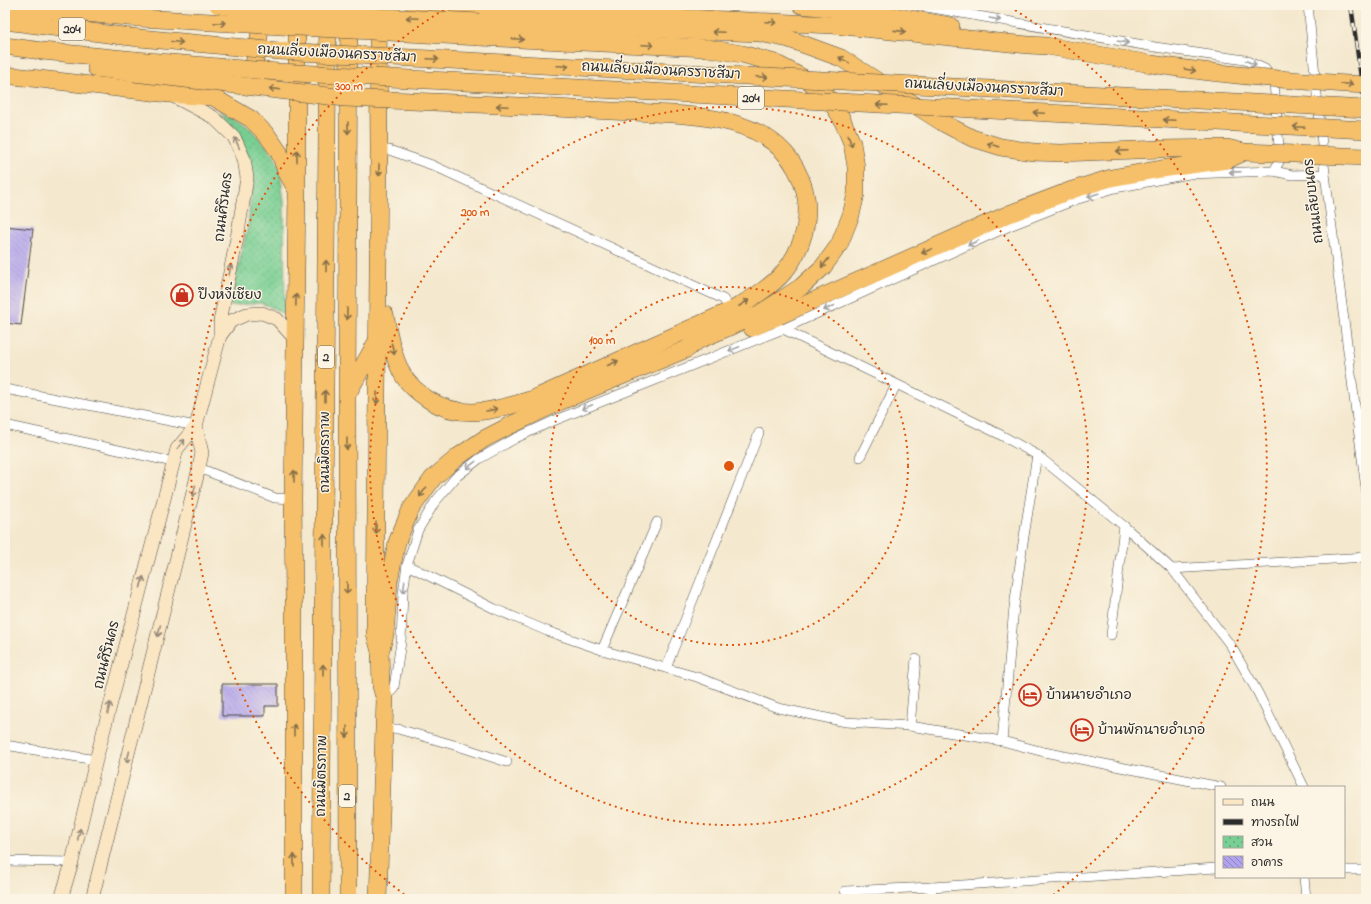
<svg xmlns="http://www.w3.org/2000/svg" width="1371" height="904" viewBox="0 0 1371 904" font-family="'Indie Flower','Playpen Sans Thai',sans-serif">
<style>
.park{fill:url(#park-dots);stroke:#527d5f}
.building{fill:url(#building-back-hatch)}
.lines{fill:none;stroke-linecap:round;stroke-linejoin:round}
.street-casing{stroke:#494743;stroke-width:10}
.secondary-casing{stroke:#494743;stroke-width:14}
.highway-casing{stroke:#494743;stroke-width:18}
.street{stroke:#fff;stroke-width:9}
.secondary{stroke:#fbe6c4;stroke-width:13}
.highway{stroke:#f6c06b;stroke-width:17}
.rail-casing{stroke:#2b2b2b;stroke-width:4.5}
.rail{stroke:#fcf5e5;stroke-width:3;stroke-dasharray:9;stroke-linecap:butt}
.highway-bridge-casing{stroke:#494743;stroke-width:18;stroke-linecap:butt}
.highway-bridge{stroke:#f6c06b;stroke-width:17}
.oneway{stroke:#866e48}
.oneway2{stroke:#a0a0a0}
.oneway3{stroke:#938878}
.ring{fill:none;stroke:#df570e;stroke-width:2;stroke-dasharray:2 4}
.labels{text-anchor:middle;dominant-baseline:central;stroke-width:3;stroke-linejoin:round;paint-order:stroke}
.shield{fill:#fcf5e5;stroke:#6a6863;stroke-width:1}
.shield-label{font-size:13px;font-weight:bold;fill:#2b2b2b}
.street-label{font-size:14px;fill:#2b2b2b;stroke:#fcf5e5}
.poi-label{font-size:14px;fill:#2b2b2b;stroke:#fcf5e5;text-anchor:start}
.centre{fill:#df570e;stroke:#fcf5e5;stroke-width:2}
.ring-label{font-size:12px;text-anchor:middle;font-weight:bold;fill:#df570e;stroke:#fcf5e5;stroke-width:3;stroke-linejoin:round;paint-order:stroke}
</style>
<defs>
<pattern id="park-dots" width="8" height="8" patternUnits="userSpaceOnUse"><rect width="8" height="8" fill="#78cf93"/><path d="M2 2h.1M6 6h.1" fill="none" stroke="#63a878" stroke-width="1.8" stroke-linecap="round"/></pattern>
<pattern id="building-back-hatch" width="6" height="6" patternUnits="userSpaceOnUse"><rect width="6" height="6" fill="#b0a2ed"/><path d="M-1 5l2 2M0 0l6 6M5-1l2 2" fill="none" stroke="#8f84c0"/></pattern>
</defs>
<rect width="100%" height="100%" fill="#fcf5e5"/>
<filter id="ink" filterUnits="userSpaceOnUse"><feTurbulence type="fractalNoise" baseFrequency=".025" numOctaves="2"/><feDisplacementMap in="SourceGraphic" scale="8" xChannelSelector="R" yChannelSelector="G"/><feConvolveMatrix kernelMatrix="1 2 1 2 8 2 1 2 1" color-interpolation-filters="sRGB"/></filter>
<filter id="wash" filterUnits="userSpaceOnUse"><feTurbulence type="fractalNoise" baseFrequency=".012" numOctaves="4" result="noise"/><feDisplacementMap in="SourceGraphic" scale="16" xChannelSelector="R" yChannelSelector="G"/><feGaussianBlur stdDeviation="0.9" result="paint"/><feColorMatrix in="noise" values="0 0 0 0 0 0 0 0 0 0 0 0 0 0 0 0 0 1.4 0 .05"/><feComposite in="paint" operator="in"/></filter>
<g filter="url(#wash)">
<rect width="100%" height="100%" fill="#f4e8ce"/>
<polygon class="park" points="219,110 235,117 248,126 274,155 280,171 284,202 285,315 269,306 260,303 231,306 230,302 248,226 252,178 239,134"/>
<g id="blocks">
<g class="building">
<polygon points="5,226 33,229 21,325 5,323"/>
<polygon points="222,684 278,684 278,706 265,706 265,716 222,716"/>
</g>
</g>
</g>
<g filter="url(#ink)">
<use href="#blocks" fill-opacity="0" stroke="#494743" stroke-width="1"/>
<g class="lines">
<g class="street-casing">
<g id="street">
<polyline points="915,5 1155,47 1245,60 1265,69 1274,82 1280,160 1274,171"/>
<polyline points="1308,5 1325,174 1366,489"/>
<polyline points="379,150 389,150 432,165 723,299 726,303"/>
<polyline points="779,328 783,329 999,434 1037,455 1124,526 1172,569 1231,646 1258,693 1304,787"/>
<polyline points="5,389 196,426"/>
<polyline points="5,425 173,462"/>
<polyline points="860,457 896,385"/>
<polyline points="199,468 275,498 293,499"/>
<polyline points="407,565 495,609 547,631 602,650 697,677 778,708 846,722 910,726 1002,741 1044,752 1221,787"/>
<polyline points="1172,569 1366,557"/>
<polyline points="1111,635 1124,526"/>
<polyline points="602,650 657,522"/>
<polyline points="666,668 759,433"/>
<polyline points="385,700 394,687 401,642 403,593 407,565 418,530 435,502 456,477 479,459 516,438 553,421 783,329 1012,225 1075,200 1115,188 1189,174 1274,171 1292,175 1325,174"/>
<polyline points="910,726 916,659"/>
<polyline points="384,729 398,729 461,747 507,762"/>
<polyline points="1002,741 1014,607 1022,549 1037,455"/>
<polyline points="5,745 96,760"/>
<polyline points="5,861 72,862"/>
<polyline points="1344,870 1366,870"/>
<polyline points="1304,877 1306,899"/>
<polyline points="845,891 932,887"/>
<polyline points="931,899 932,887 1216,868"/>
</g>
</g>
<g class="secondary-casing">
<g id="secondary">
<polyline points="220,336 231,321 247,314 262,313 277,319 295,339"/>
<polyline points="61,899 72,862 96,760 177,449 196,426 220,336 220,321 237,238 247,178 244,159 234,137 213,117 173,96"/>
<polyline points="92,899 199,468 202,453 196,426"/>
</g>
</g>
<g class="highway-casing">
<g id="highway">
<polyline points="414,5 833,25 1028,45 1047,46 1151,64"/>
<polyline points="801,5 876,13 951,26"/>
<polyline points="5,6 139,18"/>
<polyline points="5,21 139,38"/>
<polyline points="479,22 759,33 789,39 841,58 945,124 972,138 1001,147 1033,152 1061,153 1161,149 1227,148 1244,152"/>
<polyline points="5,46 42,51 135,60"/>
<polyline points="96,68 134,73"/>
<polyline points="5,75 169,94 213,97 251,119 267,135 279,152 287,173 295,187"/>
<path d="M242,80C259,69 261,29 259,11"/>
<path d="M385,315C389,336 393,358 404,377C410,386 420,394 429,400C463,421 497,410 533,399L734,309C750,299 770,288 783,273C798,256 807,232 807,209C807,195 803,182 796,169C767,114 689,115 635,112C604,111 572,109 541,107"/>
<polyline points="752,328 1009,214 1072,190 1111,178 1161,169 1227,160 1244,152"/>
<polyline points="348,393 377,341"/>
<polyline points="380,652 385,635 389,581 397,542 411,509 433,478 459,456 484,439 511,425 559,402 687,349 697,341 759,314 801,287 823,267 839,245 851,215 856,194 856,167 852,143 841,117 827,96 809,81 775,63 742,54 707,48 479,37"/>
<polyline points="294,899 294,599 293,499 297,191 297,13"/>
<polyline points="321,899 328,5"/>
<polyline points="348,899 347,394 349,5"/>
<polyline points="378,899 385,700 381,686 380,652 375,633 379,150 378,5"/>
</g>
</g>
<use href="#street" class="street"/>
<use href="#secondary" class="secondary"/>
<use href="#highway" class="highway"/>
<g class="rail-casing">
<polyline id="rail" points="1351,5 1366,114"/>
</g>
<use href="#rail" class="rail"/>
<g class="highway-bridge-casing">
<g id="highway-bridge">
<polyline points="218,5 267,11 479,22"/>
<polyline points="139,18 479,37"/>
<polyline points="139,38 279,51 1366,109"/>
<polyline points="135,60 278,72 1366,130"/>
<path d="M1151,64C1222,75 1294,81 1366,85"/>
<polyline points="134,73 345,98 541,107"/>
<polyline points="1244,152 1366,157"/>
</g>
</g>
<use href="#highway-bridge" class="highway-bridge"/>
</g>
<defs><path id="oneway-shaft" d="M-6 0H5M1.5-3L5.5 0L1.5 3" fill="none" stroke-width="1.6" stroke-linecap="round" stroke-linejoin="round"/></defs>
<g class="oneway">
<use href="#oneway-shaft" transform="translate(412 18) rotate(-177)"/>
<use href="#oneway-shaft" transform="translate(771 22) rotate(3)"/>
<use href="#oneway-shaft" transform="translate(220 23) rotate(3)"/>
<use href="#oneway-shaft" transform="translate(900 31) rotate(6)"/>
<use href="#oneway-shaft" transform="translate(718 32) rotate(-177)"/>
<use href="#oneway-shaft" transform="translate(518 39) rotate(3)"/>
<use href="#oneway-shaft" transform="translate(177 42) rotate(5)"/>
<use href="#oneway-shaft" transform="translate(648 45) rotate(3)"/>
<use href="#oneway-shaft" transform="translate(433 59) rotate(3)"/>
<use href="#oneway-shaft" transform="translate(844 60) rotate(-151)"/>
<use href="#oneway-shaft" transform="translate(563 66) rotate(3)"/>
<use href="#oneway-shaft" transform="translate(1190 70) rotate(9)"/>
<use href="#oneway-shaft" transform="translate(762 77) rotate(3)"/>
<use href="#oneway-shaft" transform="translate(1347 84) rotate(3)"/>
<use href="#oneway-shaft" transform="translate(275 89) rotate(-173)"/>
<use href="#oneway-shaft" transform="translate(882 105) rotate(-177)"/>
<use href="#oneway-shaft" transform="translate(502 106) rotate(-177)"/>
<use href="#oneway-shaft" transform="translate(1039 113) rotate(-177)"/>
<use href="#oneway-shaft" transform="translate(1169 120) rotate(-177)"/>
<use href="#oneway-shaft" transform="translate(1299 127) rotate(-177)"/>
<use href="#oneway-shaft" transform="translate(348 128) rotate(90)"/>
<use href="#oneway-shaft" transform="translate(850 141) rotate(72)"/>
<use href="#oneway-shaft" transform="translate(993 145) rotate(-163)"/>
<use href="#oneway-shaft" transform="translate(1122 151) rotate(178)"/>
<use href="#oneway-shaft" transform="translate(297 156) rotate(-90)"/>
<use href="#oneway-shaft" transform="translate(379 170) rotate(90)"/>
<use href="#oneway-shaft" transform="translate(927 251) rotate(156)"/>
<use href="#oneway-shaft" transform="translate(825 263) rotate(128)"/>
<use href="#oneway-shaft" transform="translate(326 266) rotate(-90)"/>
<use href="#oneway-shaft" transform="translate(296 300) rotate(-89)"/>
<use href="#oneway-shaft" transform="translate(744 303) rotate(-33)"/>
<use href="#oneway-shaft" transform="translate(347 314) rotate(90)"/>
<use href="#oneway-shaft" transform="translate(393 349) rotate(75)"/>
<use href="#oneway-shaft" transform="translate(613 363) rotate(-24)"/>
<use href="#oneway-shaft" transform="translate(325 396) rotate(-90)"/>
<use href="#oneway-shaft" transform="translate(377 398) rotate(91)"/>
<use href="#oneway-shaft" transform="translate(492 410) rotate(-10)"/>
<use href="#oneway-shaft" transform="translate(347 444) rotate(90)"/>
<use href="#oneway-shaft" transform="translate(294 476) rotate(-90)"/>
<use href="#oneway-shaft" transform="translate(423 492) rotate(126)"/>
<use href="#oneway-shaft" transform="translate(376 528) rotate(91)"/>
<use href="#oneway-shaft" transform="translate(324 540) rotate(-90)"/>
<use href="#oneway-shaft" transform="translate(347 588) rotate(90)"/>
<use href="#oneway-shaft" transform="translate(323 670) rotate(-90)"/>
<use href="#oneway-shaft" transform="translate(294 730) rotate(-90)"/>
<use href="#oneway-shaft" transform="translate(347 732) rotate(90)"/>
<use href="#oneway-shaft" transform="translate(294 860) rotate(-90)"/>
</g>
<g class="oneway2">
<use href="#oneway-shaft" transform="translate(995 19) rotate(10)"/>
<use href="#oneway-shaft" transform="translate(1123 42) rotate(10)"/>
<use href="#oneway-shaft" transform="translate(1251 63) rotate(24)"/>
<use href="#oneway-shaft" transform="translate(1235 172) rotate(178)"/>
<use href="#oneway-shaft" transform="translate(1093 195) rotate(163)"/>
<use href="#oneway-shaft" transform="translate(973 243) rotate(156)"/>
<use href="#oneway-shaft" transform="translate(829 308) rotate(156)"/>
<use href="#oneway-shaft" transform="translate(734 349) rotate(158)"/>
<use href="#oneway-shaft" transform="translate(587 407) rotate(158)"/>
<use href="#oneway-shaft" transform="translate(471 465) rotate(142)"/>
<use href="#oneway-shaft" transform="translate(404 587) rotate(98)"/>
</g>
<g class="oneway3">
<use href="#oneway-shaft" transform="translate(237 143) rotate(-114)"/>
<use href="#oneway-shaft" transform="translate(230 270) rotate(-79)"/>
<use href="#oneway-shaft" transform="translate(181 444) rotate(-52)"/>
<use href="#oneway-shaft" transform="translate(194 491) rotate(104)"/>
<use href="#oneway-shaft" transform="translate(142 582) rotate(-75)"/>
<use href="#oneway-shaft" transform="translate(159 631) rotate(103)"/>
<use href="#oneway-shaft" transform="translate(109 708) rotate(-76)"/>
<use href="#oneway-shaft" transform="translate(128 757) rotate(104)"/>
<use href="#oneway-shaft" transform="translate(79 834) rotate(-77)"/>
</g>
</g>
<g class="ring">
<circle cx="729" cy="466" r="179"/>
<circle cx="729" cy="466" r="359"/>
<path d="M409 898A538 538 0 0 1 448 7M1010 7A538 538 0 0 1 1049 898"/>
</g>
<defs>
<g id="shop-ring" transform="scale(1.15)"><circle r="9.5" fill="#fcf5e5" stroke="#c8321e" stroke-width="1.5"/><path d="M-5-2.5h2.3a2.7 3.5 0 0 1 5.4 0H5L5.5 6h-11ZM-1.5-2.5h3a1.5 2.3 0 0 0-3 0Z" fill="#c8321e"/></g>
<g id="hotel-ring" transform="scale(1.15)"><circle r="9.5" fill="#fcf5e5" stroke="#c8321e" stroke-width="1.5"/><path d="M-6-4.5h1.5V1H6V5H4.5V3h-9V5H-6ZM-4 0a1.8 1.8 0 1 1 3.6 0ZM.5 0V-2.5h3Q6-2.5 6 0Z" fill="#c8321e"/></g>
</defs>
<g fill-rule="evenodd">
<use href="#shop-ring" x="182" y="295"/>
<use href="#hotel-ring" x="1030" y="695"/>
<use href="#hotel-ring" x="1082" y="730"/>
</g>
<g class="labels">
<g class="shield">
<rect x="59" y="18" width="26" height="22" rx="3"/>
<rect x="738" y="87" width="26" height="22" rx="3"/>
<rect x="318" y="346" width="16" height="22" rx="3"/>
<rect x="339" y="785" width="16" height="22" rx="3"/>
</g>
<g class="shield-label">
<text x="72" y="29">204</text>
<text x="751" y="98">204</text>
<text x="326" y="357">2</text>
<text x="347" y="796">2</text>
</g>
<g class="street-label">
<text transform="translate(337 54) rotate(3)">ถนนเลี่ยงเมืองนครราชสีมา</text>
<text transform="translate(661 71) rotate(3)">ถนนเลี่ยงเมืองนครราชสีมา</text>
<text transform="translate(984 88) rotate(3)">ถนนเลี่ยงเมืองนครราชสีมา</text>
<text transform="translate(1314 201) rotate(-97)">ถนนเลียบนคร</text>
<text transform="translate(224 207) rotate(-83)">ถนนศิรินคร</text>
<text transform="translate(325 452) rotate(-90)">ถนนมิตรภาพ</text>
<text transform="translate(107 655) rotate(-76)">ถนนศิรินคร</text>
<text transform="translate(322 776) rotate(-89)">ถนนมิตรภาพ</text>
</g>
<g class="poi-label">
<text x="198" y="295">ปึงหงี่เชียง</text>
<text x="1046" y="695">บ้านนายอำเภอ</text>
<text x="1098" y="730">บ้านพักนายอำเภอ</text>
</g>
</g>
<circle cx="729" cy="466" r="6" class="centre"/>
<g class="ring-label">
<text x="349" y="90">300 m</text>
<text x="475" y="216">200 m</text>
<text x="602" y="344">100 m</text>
</g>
<rect width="1371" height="904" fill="none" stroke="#fcf5e5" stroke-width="20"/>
<rect x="1215" y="786" width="130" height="92" fill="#fcf5e5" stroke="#a8a49b"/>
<rect x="1223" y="799" width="20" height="6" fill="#fbe6c4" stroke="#a8a49b"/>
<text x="1251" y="806" font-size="12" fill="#2b2b2b">ถนน</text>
<rect x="1223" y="819" width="20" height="6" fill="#2b2b2b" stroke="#a8a49b"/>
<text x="1251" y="826" font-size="12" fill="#2b2b2b">ทางรถไฟ</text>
<rect x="1223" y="836" width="20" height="12" fill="url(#park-dots)" stroke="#a8a49b"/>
<text x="1251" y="846" font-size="12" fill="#2b2b2b">สวน</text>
<rect x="1223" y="856" width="20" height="12" fill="url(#building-back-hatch)" stroke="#a8a49b"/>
<text x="1251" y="866" font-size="12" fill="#2b2b2b">อาคาร</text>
</svg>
